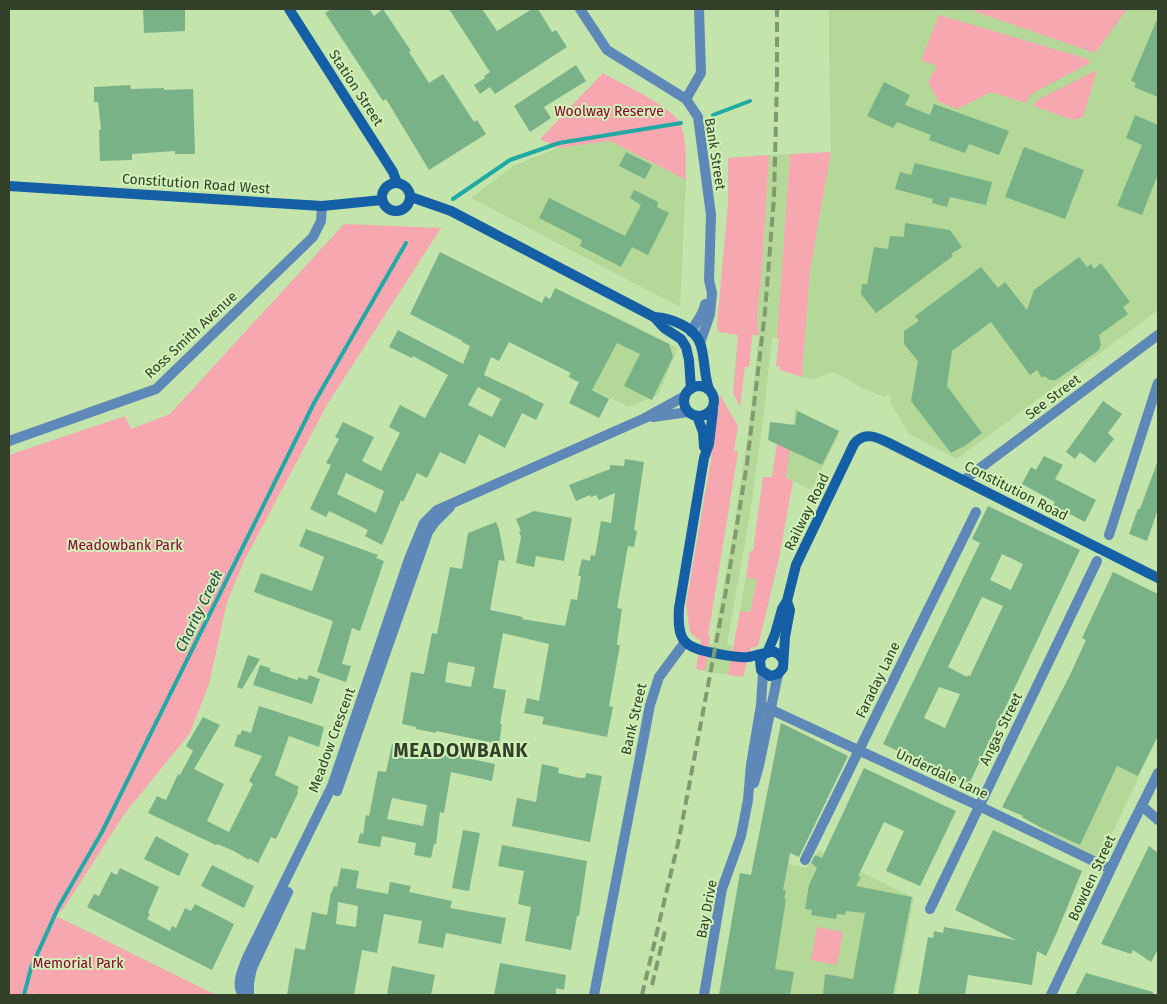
<svg xmlns="http://www.w3.org/2000/svg" width="1167" height="1004" viewBox="0 0 1167 1004" font-family="'Fira Sans',sans-serif">
<style>
.built{fill:#b4d898}
.green{fill:#f6a7b0}
.lines{fill:none;stroke-linecap:round;stroke-linejoin:round}
.stream{stroke:#20a9a5;stroke-width:4}
.building{fill:#7ab288;fill-rule:evenodd}
.street{stroke:#5d88b8;stroke-width:10}
.secondary{stroke:#145fa6;stroke-width:10}
.rail{stroke:#829a6f;stroke-width:4;stroke-dasharray:10 5;stroke-linecap:butt}
.labels{text-anchor:middle;dominant-baseline:central;stroke-width:4;stroke-linejoin:round;paint-order:stroke}
.street-label{font-size:14px;fill:#334029;stroke:#d0f1b7}
.park-label{font-size:14px;fill:#8d0031;stroke:#d0f1b7}
.water-label{font-size:15px;font-style:italic;fill:#2b4645;stroke:#d0f1b7}
.district-label{font-size:19px;font-weight:bold;letter-spacing:1px;fill:#334029;stroke:#d0f1b7}
</style>
<rect width="100%" height="100%" fill="#c3e4aa"/>
<g class="built">
<polygon points="829,9 1158,9 1158,310 957,459 909,434 890,402 892,398 887,394 885,397 865,389 834,372 813,379 802,377 810,271 831,152 829,42"/>
<polygon points="610,141 686,180 680,307 471,198 513,166 558,148"/>
<polygon points="790,154 777,338 772,338 763,420 750,513 727,644 733,646 728,675 705,671 708,644 713,644 733,534 750,418 759,335 757,318 762,266 769,155"/>
<polygon points="604,311 676,347 677,350 658,395 629,407 567,377"/>
<polygon points="795,409 837,430 839,434 811,490 786,477"/>
<polygon points="746,577 757,579 750,613 740,611"/>
<polygon points="1077,747 1139,776 1100,859 1038,828"/>
<polygon points="819,851 914,898 895,995 719,995 740,873 751,875 755,853 771,855 792,865 806,868"/>
</g>
<g class="green">
<polygon points="968,9 1127,9 1095,53"/>
<polygon points="939,15 1088,59 1090,63 1031,94 1026,103 991,92 957,109 939,102 928,82 937,66 921,60"/>
<polygon points="1097,70 1083,117 1073,120 1033,106 1037,100"/>
<path d="M603,73C620,83 672,107 679,122C688,139 685,161 686,180L610,141L558,148L540,139Z"/>
<polygon points="831,152 810,271 802,377 780,370 780,366 776,366 779,339 777,338 790,154"/>
<polygon points="769,155 762,266 757,318 759,335 752,335 749,367 745,367 740,407 733,393 738,335 718,332 717,324 728,204 728,158"/>
<polygon points="344,224 441,228 328,403 245,559 227,602 209,684 190,733 125,813 64,908 56,916 216,995 34,995 35,990 33,995 9,995 9,455 125,416 131,429 170,414"/>
<polygon points="720,395 738,426 734,451 738,452 708,636 710,636 705,671 696,669 701,640 697,639 690,632 686,604 711,460 713,439"/>
<polygon points="780,423 782,423 782,426 793,427 786,477 793,481 778,563 758,646 751,648 743,677 728,675 740,611 750,612 757,580 746,577 750,551 753,551 763,477 772,477"/>
<polygon points="817,927 843,932 837,965 811,960"/>
</g>
<g class="lines">
<g class="stream">
<polyline points="713,115 750,101"/>
<polyline points="453,199 510,160 559,143 681,123"/>
<polyline points="24,995 31,968 58,908 102,832 314,403 406,243"/>
</g>
</g>
<g class="building">
<polygon points="143,9 185,9 185,31 144,33"/>
<polygon points="332,9 369,9 374,16 383,9 411,51 409,52 429,83 443,74 474,122 477,120 486,134 429,170 386,99 383,101 325,13"/>
<polygon points="449,9 482,9 497,31 532,9 538,9 552,32 556,30 567,47 495,94 490,87 480,94 474,85 485,78 484,76 490,72"/>
<polygon points="1158,17 1158,97 1134,87 1136,83 1131,81"/>
<polygon points="576,65 586,81 544,107 551,118 530,132 514,106"/>
<polygon points="884,82 910,95 905,105 930,115 934,104 1009,131 999,155 969,144 965,153 929,140 931,135 897,122 893,128 867,116"/>
<polygon points="130,85 131,89 164,88 164,90 193,89 195,154 175,154 175,151 132,154 132,160 100,161 99,130 101,129 98,102 94,102 94,87"/>
<polygon points="1135,115 1158,125 1158,174 1142,215 1117,206 1142,145 1126,138"/>
<polygon points="1024,147 1084,170 1065,219 1005,197"/>
<polygon points="626,152 652,165 645,179 619,166"/>
<polygon points="915,163 992,182 986,205 950,197 947,207 932,203 933,199 895,189 900,172 911,175"/>
<polygon points="634,190 658,202 657,207 669,213 648,255 632,247 621,267 580,246 582,240 539,218 549,198 625,236 641,205 630,198"/>
<polygon points="905,223 950,230 962,247 951,254 953,256 876,313 861,294 862,284 867,284 874,247 888,249 890,236 904,237"/>
<path d="M440,252L542,303L545,296L550,299L555,288L669,344L673,357L652,400L624,386L640,354L617,343L592,390L609,399L599,418L569,403L579,382L569,377L571,373L509,342L499,361L491,357L484,375L529,396V397L544,404L536,420L522,413L505,448L479,434L465,464L440,452L427,478L417,473L403,502L401,500L382,545L365,536L368,530L329,511L326,517L310,509L331,465L326,463L339,439L335,437L343,422L374,437L362,461L381,471L400,433L389,427L400,405L425,418L448,375L413,356L412,358L389,347L398,330L463,364L470,346L462,342L463,341L410,314ZM478,387L501,399L492,417L468,405ZM346,473L384,491L376,513L337,494Z"/>
<polygon points="1079,257 1087,267 1091,264 1094,269 1101,263 1130,302 1123,307 1128,314 1099,335 1101,345 1098,351 1056,380 1050,380 1044,376 1042,378 1037,370 1030,375 991,322 952,351 947,386 982,433 962,448 962,447 951,453 911,401 918,361 904,344 904,331 919,321 915,316 981,267 998,288 1005,282 1027,310 1034,290"/>
<polygon points="1103,401 1122,414 1108,433 1114,439 1095,463 1080,452 1075,459 1066,452"/>
<polygon points="797,411 839,431 822,465 768,440 770,422 795,425"/>
<polygon points="1044,456 1063,465 1055,479 1096,500 1085,522 1053,505 1055,502 1022,484 1031,467 1036,470"/>
<path d="M625,459L644,462L634,530L637,531L634,547L628,546L617,608L622,609L618,636L617,645H620L609,706L613,707L607,737L542,724L544,717L524,713L527,698L539,701L549,644L503,633L493,688L506,690L500,724H502L499,744L436,731V733L416,729V727L402,724L411,672L424,674L432,633L437,634L450,567L462,569L468,533L496,522L499,529L505,561L499,560L490,610L523,617L522,619L565,626L571,599L577,600L581,576H578L582,559L590,561L591,555L595,556L601,521L611,523L615,493L599,500L596,495L591,497L590,495L576,501L569,485L610,469V465L624,466ZM448,662L475,667L471,687L445,682Z"/>
<polygon points="1157,463 1158,509 1147,541 1129,534 1138,509 1140,509"/>
<path d="M988,506L1080,550L969,784L883,744L980,543L972,539ZM1002,554L1023,564L1011,590L990,580ZM982,597L1003,606L970,676L968,675L967,677L948,667ZM939,687L960,694L945,728L924,718Z"/>
<polygon points="534,511 572,518 564,561 536,556 534,567 516,563 521,537 519,532 521,531 516,519"/>
<polygon points="306,529 378,555 376,558 384,561 360,631 352,628 342,664 351,666 346,682 317,672 333,621 254,592 261,573 312,591 324,557 299,546"/>
<polygon points="1113,572 1158,594 1158,736 1138,776 1117,766 1080,845 1038,826 1022,817 1023,816 1002,807 1069,677 1086,640 1082,638"/>
<polygon points="248,655 260,659 242,689 237,687"/>
<polygon points="260,665 270,668 270,671 297,680 299,677 307,680 309,675 320,679 312,704 253,685"/>
<polygon points="259,706 324,727 319,747 289,736 275,775 299,787 297,792 298,793 276,839 271,837 258,863 249,858 249,860 234,851 217,844 216,845 148,813 157,796 166,800 178,774 180,775 193,751 186,746 203,717 220,725 194,769 224,784 207,821 229,832 253,784 249,781 262,756 234,746 238,734 240,735 242,730 251,733"/>
<polygon points="781,723 848,756 799,857 790,853 783,890 786,891 784,899 786,899 775,969 794,972 790,995 719,995 740,873 751,875"/>
<path d="M392,744L425,751L426,748L461,755V757L495,764L492,781L451,772L444,813L440,812L436,844H434L431,858L414,855L416,843L382,836L380,847L358,843L360,833L363,834L366,815L369,816L378,771L386,772ZM392,798L427,805L423,826L387,819Z"/>
<polygon points="542,764 559,768 558,773 580,778 585,778 586,773 602,776 590,842 512,826 517,798 536,802"/>
<polygon points="864,768 956,811 920,886 886,871 904,831 884,822 858,876 861,877 856,886 912,897 893,995 823,995 825,974 853,979 865,913 846,911 845,915 837,914 836,919 811,915 812,910 805,909 809,885 817,868 811,863 815,855 822,858"/>
<polygon points="463,830 480,833 469,891 452,888"/>
<polygon points="993,830 1082,871 1057,932 1046,956 1037,951 1032,985 968,975 965,995 918,995 928,937 933,938 934,931 943,933 944,927 1016,940 955,910"/>
<polygon points="156,836 189,854 179,876 144,859"/>
<polygon points="502,845 587,861 579,916 577,916 571,950 525,941 531,907 518,904 524,871 498,866"/>
<polygon points="1149,846 1158,853 1158,949 1151,962 1133,950 1131,954 1101,944"/>
<polygon points="212,865 254,886 244,908 201,886"/>
<polygon points="120,868 159,887 148,913 150,914 147,919 170,931 172,926 176,928 185,908 191,911 195,904 234,924 212,970 87,907 94,894 99,896 111,872 117,875"/>
<path d="M341,868L359,871L356,888L388,894L390,882L411,886L409,892L452,901L450,908L506,918L501,944L446,933L443,948L418,943L422,921L384,914L377,953L362,950L354,995H287L295,948L305,950L312,912L327,915L331,892H332L334,886L337,887ZM338,902L358,906L356,927L336,924Z"/>
<polygon points="500,963 566,975 564,990 556,988 556,995 494,995"/>
<polygon points="392,966 435,975 431,995 387,995"/>
<polygon points="1086,973 1153,992 1153,995 1075,995"/>
</g>
<g class="lines">
<g class="street">
<polyline points="580,9 607,50 686,99 698,117 711,215 709,280 712,293 710,314 700,343"/>
<polyline points="686,99 701,73 699,9"/>
<path d="M691,332C696,321 703,316 705,304"/>
<polyline points="653,417 688,412"/>
<polyline points="9,441 156,389 313,237 321,221 322,206"/>
<polyline points="964,480 1158,335"/>
<polyline points="1109,535 1158,383"/>
<polyline points="761,705 979,806 1110,869"/>
<polyline points="754,783 759,766 778,674"/>
<polyline points="337,791 428,532 435,522 450,507"/>
<polyline points="1142,806 1158,820"/>
<polyline points="805,860 976,512"/>
<polyline points="930,909 1097,561"/>
<path d="M243,995C235,984 243,969 247,958L332,786L409,559L424,523L437,510L645,418L685,396"/>
<polyline points="249,995 249,983 252,968 288,892"/>
<polyline points="594,995 650,705 659,677 685,642"/>
<polyline points="704,995 722,889 741,836 748,800 751,765 761,705 763,673"/>
<polyline points="1051,995 1124,841 1158,773"/>
</g>
<g class="secondary">
<polyline points="289,9 393,172 397,183"/>
<circle cx="396" cy="197" r="14"/>
<polyline points="9,186 322,206 382,200"/>
<polyline points="411,197 451,211 654,317 664,328 681,339 686,347 689,360 691,389"/>
<path d="M654,317C671,318 696,327 701,346C705,360 704,375 709,389"/>
<circle cx="699" cy="401" r="15"/>
<path d="M713,410L709,444L704,458L679,608C677,640 683,647 713,653C725,655 736,658 748,657C755,656 769,651 775,652C779,654 781,656 783,660"/>
<polyline points="697,416 703,432 704,447"/>
<path d="M767,653L775,634L782,609L787,601L796,565L854,444C864,431 877,437 889,443L1158,578"/>
<polyline points="764,654 760,660 761,670 770,676 778,674 783,668 785,637 790,610 787,601"/>
</g>
<g class="rail">
<polyline points="652,985 665,931"/>
<polyline points="642,995 679,839 727,585 747,464 765,312 774,197 777,79 777,9"/>
</g>
</g>
<g class="labels">
<g class="street-label">
<text transform="translate(356 88) rotate(57)">Station Street</text>
<text transform="translate(715 154) rotate(81)">Bank Street</text>
<text transform="translate(196 184) rotate(4)">Constitution Road West</text>
<text transform="translate(191 335) rotate(-43)">Ross Smith Avenue</text>
<text transform="translate(1053 397) rotate(-37)">See Street</text>
<text transform="translate(1016 491) rotate(27)">Constitution Road</text>
<text transform="translate(807 512) rotate(-64)">Railway Road</text>
<text transform="translate(878 680) rotate(-64)">Faraday Lane</text>
<text transform="translate(634 719) rotate(-77)">Bank Street</text>
<text transform="translate(1001 729) rotate(-64)">Angas Street</text>
<text transform="translate(332 740) rotate(-70)">Meadow Crescent</text>
<text transform="translate(942 774) rotate(25)">Underdale Lane</text>
<text transform="translate(1092 878) rotate(-65)">Bowden Street</text>
<text transform="translate(707 909) rotate(-79)">Bay Drive</text>
</g>
<g class="park-label">
<text x="609" y="111">Woolway Reserve</text>
<text x="125" y="545">Meadowbank Park</text>
<text x="78" y="963">Memorial Park</text>
</g>
<g class="water-label">
<text transform="translate(199 611) rotate(-64)">Charity Creek</text>
</g>
<g class="district-label">
<text x="461" y="750">MEADOWBANK</text>
</g>
</g>
<rect width="1167" height="1004" fill="none" stroke="#334029" stroke-width="20"/>
</svg>
